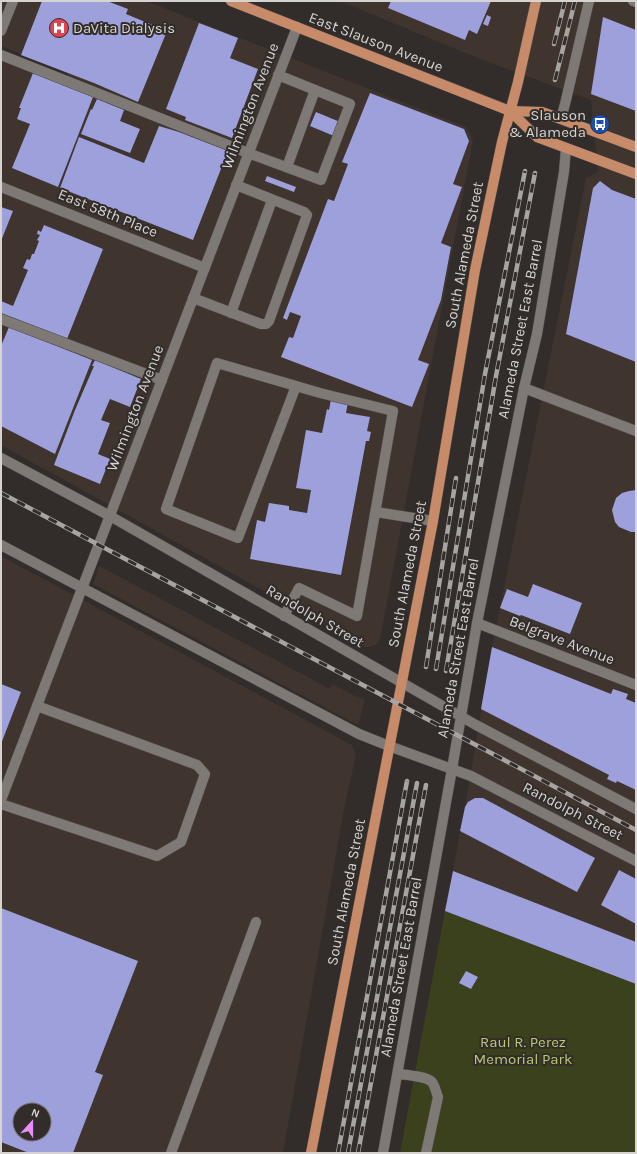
<svg xmlns="http://www.w3.org/2000/svg" width="637" height="1154" viewBox="0 0 637 1154" font-family="Karla,sans-serif">
<style>
.built{fill:#3f342e;fill-rule:evenodd}
.green{fill:#3a411c}
.building{fill:#9da0db;fill-rule:evenodd}
.lines{fill:none;stroke-linecap:round;stroke-linejoin:round}
.minor-casing{stroke:#4f4a47;stroke-width:11}
.major-casing{stroke:#4f4a47;stroke-width:11}
.minor{stroke:#7f7975;stroke-width:10}
.major{stroke:#c78b6a;stroke-width:10}
.rail-casing{stroke:#a8a4a2;stroke-width:4.5}
.rail{stroke:#322d2a;stroke-width:3;stroke-dasharray:9;stroke-linecap:butt}
.labels{text-anchor:middle;dominant-baseline:central;stroke-width:4;stroke-linejoin:round;paint-order:stroke}
.poi-label{font-size:15px;fill:#d6d3d1;stroke:#322d2a;text-anchor:start}
.street-label{font-size:15px;fill:#d6d3d1;stroke:#322d2a}
.park-label{font-size:15px;fill:#baca72;stroke:#322d2a}
</style>
<rect width="100%" height="100%" fill="#322d2a"/>
<g class="built">
<polygon points="1,1 146,1 466,127 473,140 380,640 377,644 370,647 365,647 1,445 1,60 62,85 68,73 1,46"/>
<polygon points="340,1 636,1 636,984 445,911 465,807 492,647 586,178 598,172 591,100 480,59"/>
<path d="M1,556L352,745L356,755L345,804L283,1153H1ZM20,1110H44V1134H20Z"/>
<polygon points="99,566 330,689 332,684 357,697 365,699 358,725 93,584"/>
</g>
<polygon class="green" points="445,911 636,984 636,1153 400,1153"/>
<g class="building">
<polygon points="42,1 107,1 128,9 126,14 167,31 138,102 94,83 21,55"/>
<polygon points="391,1 491,1 477,34 469,30 465,40 388,8"/>
<polygon points="487,15 491,17 488,26 483,24"/>
<polygon points="603,17 636,30 636,111 591,94"/>
<polygon points="199,23 238,38 230,58 258,69 232,138 185,120 186,117 166,109"/>
<polygon points="33,73 93,97 58,187 12,168 30,124 17,119 21,108 19,108"/>
<polygon points="370,93 464,129 469,141 453,184 462,187 441,243 451,247 441,300 418,360 429,364 412,407 281,357 289,337 293,338 301,316 290,312 287,320 283,318 328,199 334,201 348,164 342,162"/>
<polygon points="97,99 124,110 120,121 140,129 130,153 81,134 91,109 92,110"/>
<polygon points="316,112 340,122 334,136 310,126"/>
<polygon points="159,126 179,132 228,151 193,240 60,188 79,137 144,163"/>
<polygon points="267,176 296,187 294,192 265,181"/>
<polygon points="600,181 612,190 636,199 636,362 566,334 593,188"/>
<polygon points="1,207 13,211 1,241"/>
<polygon points="44,225 103,249 67,339 1,313 1,301 13,306 28,270 23,268 27,259 30,260 32,254 34,254 39,241 37,240 40,235 37,234 38,230 41,232"/>
<polygon points="9,327 92,360 55,454 1,426 1,346"/>
<polygon points="95,360 141,379 130,407 110,399 101,420 110,423 98,454 110,459 100,484 54,465 75,410 94,366 92,366"/>
<polygon points="331,399 348,402 346,413 370,417 367,431 371,432 369,441 366,441 341,575 250,559 257,520 265,522 269,503 289,506 289,510 307,513 311,490 296,488 306,430 322,433 327,409 329,410"/>
<polygon points="636,490 636,532 631,532 619,527 615,522 612,510 616,498 622,493 629,491"/>
<polygon points="533,584 582,603 570,634 521,615 520,616 500,608 507,589 528,597"/>
<polygon points="492,647 611,694 613,689 628,694 626,699 636,703 636,790 617,781 616,783 607,779 609,775 481,709"/>
<polygon points="1,684 21,692 1,744"/>
<polygon points="475,798 483,798 595,858 577,892 460,831 465,807 468,802"/>
<polygon points="619,870 636,879 636,924 601,905"/>
<polygon points="453,871 636,942 636,984 445,911"/>
<path d="M1,908L138,961L95,1072L103,1075L73,1153H29L1,1142ZM20,1110H44V1134H20Z"/>
<polygon points="466,971 478,977 471,989 459,983"/>
</g>
<g class="lines">
<g class="minor-casing">
<g id="minor">
<polyline points="633,1 636,2"/>
<polyline points="1,31 13,1"/>
<polyline points="1,55 248,153 321,180 350,104 315,90"/>
<polyline points="278,75 315,90 287,167"/>
<polyline points="561,119 566,100 589,1"/>
<polyline points="1,187 205,268"/>
<polyline points="193,298 261,324 266,324 269,321 307,215 304,212 236,185"/>
<polyline points="231,313 272,200"/>
<polyline points="1,319 162,380"/>
<polyline points="524,388 636,431"/>
<polyline points="1,458 110,516 476,725 636,809"/>
<polyline points="376,512 433,521"/>
<polyline points="1,545 359,734 389,746 471,776 636,861"/>
<polyline points="284,616 299,588 357,616 393,411 320,393 217,363 166,509 238,538 296,386"/>
<polyline points="477,623 636,685"/>
<polyline points="1,800 297,27"/>
<polyline points="1,804 157,856 181,842 205,774 197,765 37,706"/>
<path d="M398,1074C406,1075 426,1076 432,1082C435,1086 436,1092 438,1097L426,1153"/>
<polyline points="171,1153 256,922"/>
<polyline points="383,1153 452,769 477,623 524,388 537,334 564,172 566,148"/>
</g>
</g>
<g class="major-casing">
<g id="major">
<polyline points="231,1 510,111 542,112 636,147"/>
<polyline points="510,111 537,137 636,174"/>
<polyline points="311,1153 433,521 475,270 502,142 518,82 536,1"/>
</g>
</g>
<use href="#minor" class="minor"/>
<use href="#major" class="major"/>
<g class="rail-casing">
<g id="rail">
<polyline points="554,44 565,1"/>
<polyline points="555,80 575,1"/>
<polyline points="1,493 636,830"/>
<polyline points="426,667 456,478"/>
<polyline points="436,669 485,374 525,171"/>
<polyline points="446,671 496,376 535,173"/>
<polyline points="338,1153 407,781"/>
<polyline points="348,1153 417,783"/>
<polyline points="358,1153 426,785"/>
</g>
</g>
<use href="#rail" class="rail"/>
</g>
<defs>
<g id="hospital-disc" transform="scale(1)"><circle r="9.5" fill="#e0444e" stroke="#322d2a"/><path d="M-5-5h3v3.5h4V-5h3V5h-3V1.5h-4V5h-3Z" fill="#fff"/></g>
<g id="bus-disc" transform="scale(1)"><circle r="9.5" fill="#1a4fb4" stroke="#322d2a"/><path d="M-5-6H5V4H4V6H2V4H-2V6H-4V4H-5ZM-3.5-4V0h7V-4ZM-3.5 1.2v1.5H-2V1.2ZM2 1.2v1.5H3.5V1.2Z" fill="#fff"/></g>
</defs>
<g fill-rule="evenodd">
<use href="#hospital-disc" x="59" y="28"/>
<use href="#bus-disc" x="600" y="124"/>
</g>
<g class="labels">
<g class="poi-label">
<text x="73" y="28">DaVita Dialysis</text>
<text x="586" y="115" text-anchor="end">Slauson<tspan x="586" dy="17">&amp; Alameda</tspan></text>
</g>
<g class="street-label">
<text transform="translate(376 42) rotate(21)">East Slauson Avenue</text>
<text transform="translate(250 106) rotate(-69)">Wilmington Avenue</text>
<text transform="translate(108 213) rotate(22)">East 58th Place</text>
<text transform="translate(464 255) rotate(-79)">South Alameda Street</text>
<text transform="translate(520 329) rotate(-79)">Alameda Street East Barrel</text>
<text transform="translate(135 408) rotate(-69)">Wilmington Avenue</text>
<text transform="translate(407 574) rotate(-79)">South Alameda Street</text>
<text transform="translate(315 616) rotate(30)">Randolph Street</text>
<text transform="translate(562 640) rotate(21)">Belgrave Avenue</text>
<text transform="translate(458 648) rotate(-80)">Alameda Street East Barrel</text>
<text transform="translate(573 811) rotate(27)">Randolph Street</text>
<text transform="translate(346 892) rotate(-79)">South Alameda Street</text>
<text transform="translate(401 967) rotate(-80)">Alameda Street East Barrel</text>
</g>
<g class="park-label">
<text x="523" y="1042">Raul R. Perez<tspan x="523" dy="17">Memorial Park</tspan></text>
</g>
</g>
<rect width="637" height="1154" fill="none" stroke="#d6d3d1" stroke-width="4"/>
<g transform="translate(32 1122) rotate(21)"><circle r="19" fill="#322d2a" stroke="#746f6d"/>
<path d="M0-3L7 15L0 10L-7 15Z" fill="#e88eff"/>
<text y="-6" font-size="11" font-weight="bold" text-anchor="middle" fill="#d6d3d1">N</text>
</g>
</svg>
